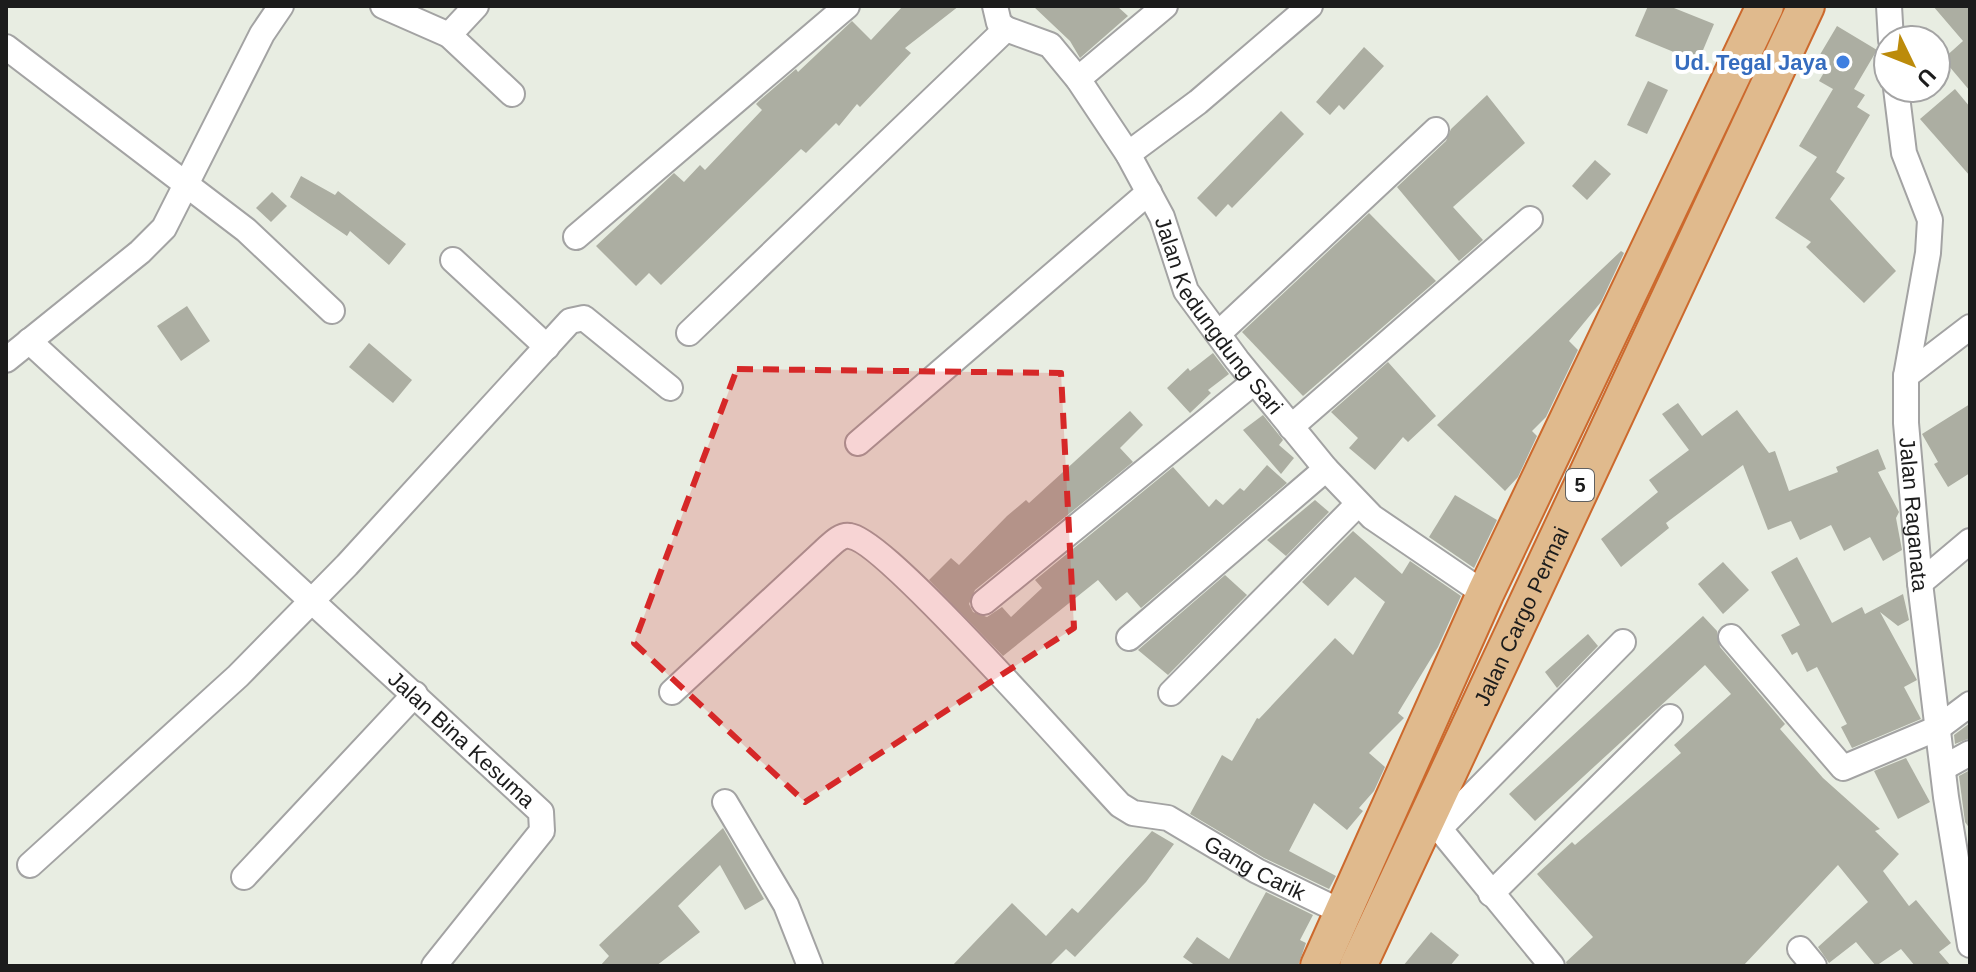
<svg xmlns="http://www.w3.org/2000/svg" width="1976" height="972" viewBox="0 0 1976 972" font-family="Arial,sans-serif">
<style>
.building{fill:#acaea2}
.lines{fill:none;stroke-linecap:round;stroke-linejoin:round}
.minor-casing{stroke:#a3a3a3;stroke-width:28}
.highway-casing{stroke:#cc692d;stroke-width:40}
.minor{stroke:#fff;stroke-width:24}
.highway{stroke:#e0ba8d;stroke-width:36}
.marked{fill:#d62828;fill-opacity:0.2;stroke:#d62828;stroke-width:6;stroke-dasharray:16 10;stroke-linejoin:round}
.shop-dot{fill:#3f7fe0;stroke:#fff;stroke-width:3}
.labels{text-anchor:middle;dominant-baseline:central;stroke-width:8;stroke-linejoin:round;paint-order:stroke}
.shield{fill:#fff;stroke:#606060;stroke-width:2}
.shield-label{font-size:20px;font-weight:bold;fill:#1c1c1c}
.shop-label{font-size:22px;font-weight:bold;fill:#366cbe;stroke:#fff;text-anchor:end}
.street-label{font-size:22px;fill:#1c1c1c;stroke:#fff}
</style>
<rect width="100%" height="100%" fill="#e8ede2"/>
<g class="building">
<polygon points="903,6 959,6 905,48 911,53 860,107 857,104 839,126 836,123 806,153 801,149 661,285 649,273 636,286 596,246 674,173 684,182 700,165 705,170 762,110 756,104 760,100 796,69 798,72 852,21 871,40"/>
<polygon points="1033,6 1117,6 1128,16 1080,58 1070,41"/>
<polygon points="1648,6 1669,6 1714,24 1698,62 1635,36"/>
<polygon points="1933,6 1970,6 1970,91 1943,59 1963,41"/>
<polygon points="1837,26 1877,50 1854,89 1865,95 1857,107 1870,115 1836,172 1845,178 1830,199 1896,271 1864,303 1806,247 1811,242 1775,218 1817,157 1799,146 1833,89 1819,81 1826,69 1815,63"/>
<polygon points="1364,47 1384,66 1344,110 1339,105 1330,115 1316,102"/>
<polygon points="1648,81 1668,90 1647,134 1627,125"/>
<polygon points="1955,89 1970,107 1970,176 1920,119"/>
<polygon points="1487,95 1525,143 1453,207 1483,240 1459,261 1397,187 1446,141 1451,129"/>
<polygon points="1281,111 1304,134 1232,208 1228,204 1216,217 1197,198"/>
<polygon points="1595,160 1611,174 1587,200 1572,186"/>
<polygon points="301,176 335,195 338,191 406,244 389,265 350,231 347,236 290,197"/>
<polygon points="272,192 287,206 271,222 256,208"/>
<polygon points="1369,213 1436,281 1303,396 1242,332"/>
<polygon points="1621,251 1624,253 1601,302 1569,341 1578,350 1546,417 1532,431 1537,436 1518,477 1505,491 1437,425"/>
<polygon points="187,306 210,341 181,361 157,326"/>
<polygon points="369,343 412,380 393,403 349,367"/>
<polygon points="1213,353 1229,374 1208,390 1211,393 1190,413 1167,388 1188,368 1190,371"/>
<polygon points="1388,362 1436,416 1408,442 1403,437 1375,470 1349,448 1358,438 1331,412"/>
<polygon points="1678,403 1702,436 1737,410 1769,453 1775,451 1789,491 1838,472 1836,467 1878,449 1886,469 1878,472 1899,512 1896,518 1902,550 1883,561 1870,537 1844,551 1831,525 1800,540 1791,521 1768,530 1743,465 1666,523 1669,528 1621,567 1601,539 1658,492 1649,480 1689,450 1662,414"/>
<polygon points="1970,404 1970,473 1948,487 1934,464 1938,462 1922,434"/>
<polygon points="1130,411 1143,425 1120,448 1133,462 975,590 969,604 973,612 987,617 1002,607 1011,617 1042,588 1035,580 1173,467 1209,507 1216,499 1223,505 1240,488 1244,491 1267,465 1287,483 1141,608 1127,592 1116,601 1098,580 1003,656 929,580 951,558 959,565 1007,516 1026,500 1029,503"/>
<polygon points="1263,415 1283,440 1279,445 1294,458 1281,474 1243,430"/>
<polygon points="1455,495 1497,520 1474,568 1429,537"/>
<polygon points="1315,500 1329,512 1286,556 1267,540"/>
<polygon points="1353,531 1402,574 1410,561 1461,596 1438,647 1398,713 1404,718 1369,753 1385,767 1374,791 1359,808 1363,811 1347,830 1314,803 1289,851 1336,876 1329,889 1264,858 1190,814 1222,755 1232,761 1257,718 1259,719 1335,638 1353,655 1385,602 1355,577 1328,606 1302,582"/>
<polygon points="1797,557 1832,623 1862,607 1865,614 1903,594 1909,620 1898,626 1880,612 1917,680 1904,687 1921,719 1852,748 1841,727 1847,724 1817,667 1807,672 1797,652 1792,655 1781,635 1800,625 1771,572"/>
<polygon points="1723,562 1749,590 1723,614 1698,584"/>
<polygon points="1225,575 1247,595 1168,675 1138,650"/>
<polygon points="1703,616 1717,631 1720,647 1785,724 1780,729 1823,778 1880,829 1875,831 1899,854 1883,871 1909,906 1916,900 1951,943 1939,952 1951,966 1915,966 1901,949 1876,966 1856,942 1829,963 1818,947 1868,902 1838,865 1743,966 1567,966 1566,962 1593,937 1537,874 1572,842 1575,845 1681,753 1674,745 1731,694 1705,665 1535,821 1509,794"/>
<polygon points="1588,634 1598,646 1557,688 1545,672"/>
<polygon points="1970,723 1970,738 1955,744 1954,735"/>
<polygon points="1906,758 1930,802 1898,819 1874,771"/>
<polygon points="1970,770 1970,829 1965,822 1959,776"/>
<polygon points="723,828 764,899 745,910 720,865 678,906 700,932 656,966 600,966 609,956 599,945"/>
<polygon points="1152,831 1174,844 1146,882 1075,957 1066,949 1049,966 952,966 1012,903 1046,936 1072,908 1078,913"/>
<polygon points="1266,892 1313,915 1300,940 1306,943 1298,966 1196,966 1183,957 1197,937 1229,959"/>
<polygon points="1431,932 1459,955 1450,966 1403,966"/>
</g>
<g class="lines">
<g class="minor-casing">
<g id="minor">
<polyline points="383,6 449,35 512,94"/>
<path id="s1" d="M995,6L999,23L1006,29L1050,45L1078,79L1128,154L1162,217L1186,291L1237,360L1326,469L1372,517L1485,594"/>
<polyline points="1889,6 1891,40"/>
<polyline points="449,35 476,6"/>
<polyline points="6,47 246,230 332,311"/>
<polyline points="1078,79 1165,6"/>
<path id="s2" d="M1896,88L1904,153L1930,220L1928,253L1906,376V423L1920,583L1946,797L1970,945"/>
<polyline points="1128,154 1198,102 1310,6"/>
<polyline points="576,237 847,6"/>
<polyline points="453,260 547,347"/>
<polyline points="1220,332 1436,130"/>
<polyline points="689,333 1006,29"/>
<path id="s3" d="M29,341L541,812L542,831L434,966"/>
<polyline points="6,360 140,252 164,228 262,34 281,6"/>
<polyline points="1906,376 1970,327"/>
<polyline points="1291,427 1530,219"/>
<polyline points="858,443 1149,192"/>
<polyline points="1920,583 1970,541"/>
<polyline points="984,602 1254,382"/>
<polyline points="1731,637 1843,768 1938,728 1970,704"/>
<polyline points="1129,638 1326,469"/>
<path id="s4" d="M672,692L824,551C831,545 840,534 850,536C887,541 1082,765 1120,805L1133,813L1168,818L1257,871L1344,913"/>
<polyline points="1171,693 1358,504"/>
<polyline points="1943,768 1970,753"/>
<polyline points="725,802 786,905 810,966"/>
<polyline points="1429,816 1552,966"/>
<polyline points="1439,829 1623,642"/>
<polyline points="30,865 238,676 347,565 570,321 584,318 670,388"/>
<polyline points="244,877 415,694"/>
<polyline points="1491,894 1670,717"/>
<polyline points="1800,949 1814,966"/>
</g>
</g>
<g class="highway-casing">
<g id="highway">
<polyline points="1319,966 1485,594 1765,6"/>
<path id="s5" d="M1358,966L1806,6"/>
</g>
</g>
<use href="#minor" class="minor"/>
<use href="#highway" class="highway"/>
</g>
<path class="marked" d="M737,369L1061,373L1074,628L805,802L634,643Z"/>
<circle class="shop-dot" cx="1843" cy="62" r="8"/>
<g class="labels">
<rect class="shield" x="1566" y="469" width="28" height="32" rx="6"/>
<g class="shield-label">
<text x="1580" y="485">5</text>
</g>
<g class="shop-label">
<text x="1827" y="62">Ud. Tegal Jaya</text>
</g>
<g class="street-label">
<text stroke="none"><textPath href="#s1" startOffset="394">Jalan Kedungdung Sari</textPath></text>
<text stroke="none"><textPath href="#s2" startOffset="434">Jalan Raganata</textPath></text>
<text stroke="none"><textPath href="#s5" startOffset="386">Jalan Cargo Permai</textPath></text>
<text stroke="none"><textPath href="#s3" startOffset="588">Jalan Bina Kesuma</textPath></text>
<text stroke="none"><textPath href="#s4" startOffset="772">Gang Carik</textPath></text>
</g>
</g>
<rect width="1976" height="972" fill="none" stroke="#1c1c1c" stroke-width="16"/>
<g transform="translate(1912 64) rotate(133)"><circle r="38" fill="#ffffff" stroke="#a4a4a4" stroke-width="2"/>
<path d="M0-6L14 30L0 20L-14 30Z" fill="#bc8b0b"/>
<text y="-12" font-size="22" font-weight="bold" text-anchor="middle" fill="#1c1c1c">U</text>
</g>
</svg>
